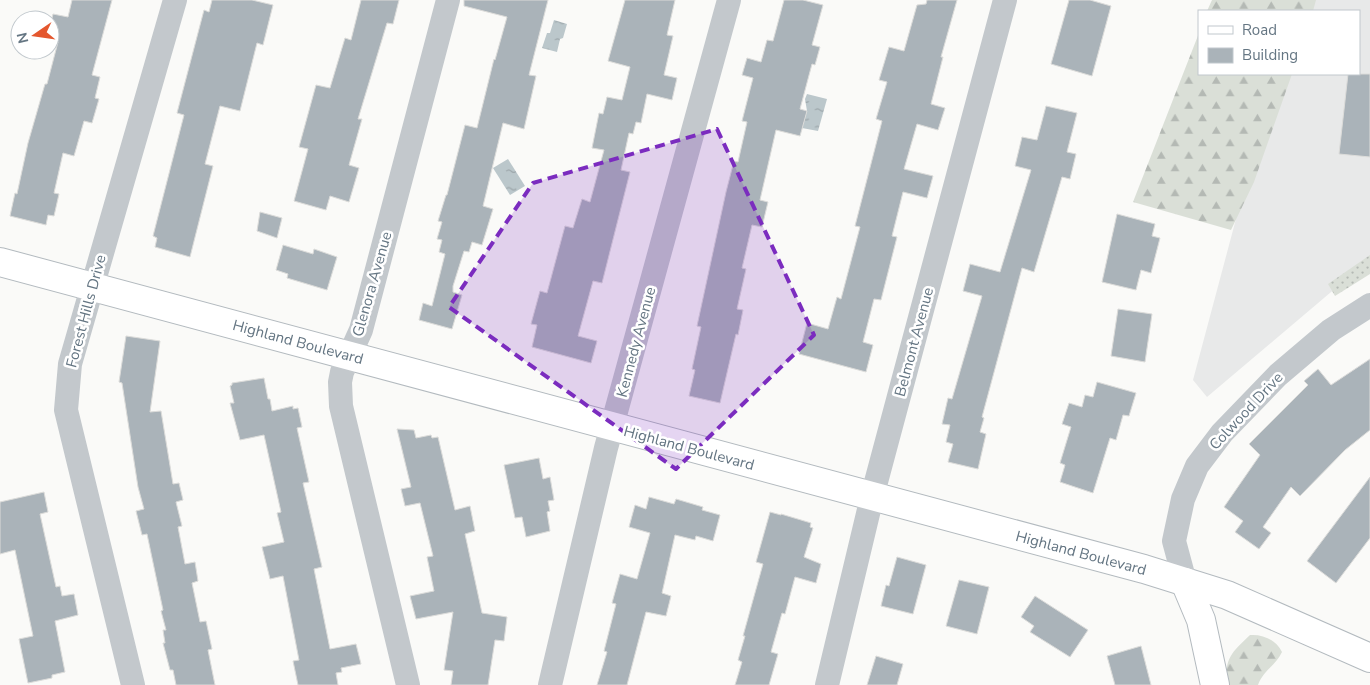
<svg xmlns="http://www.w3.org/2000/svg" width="1370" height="685" viewBox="0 0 1370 685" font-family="'Nunito Sans',sans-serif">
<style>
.built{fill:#e8e9e9}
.grass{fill:url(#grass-dots)}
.forest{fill:url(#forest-firs)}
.water{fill:url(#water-ripples)}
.building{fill:#aab3b9;stroke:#dcdcda}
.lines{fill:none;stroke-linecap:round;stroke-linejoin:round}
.secondary-casing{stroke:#b3babf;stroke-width:30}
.street{stroke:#c3c8cc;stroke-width:24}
.secondary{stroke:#fff;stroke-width:28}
.marked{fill:#7b2cbf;fill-opacity:0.2;stroke:#7b2cbf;stroke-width:4;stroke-dasharray:10 6;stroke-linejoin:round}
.labels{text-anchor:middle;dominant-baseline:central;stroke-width:5;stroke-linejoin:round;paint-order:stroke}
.street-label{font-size:15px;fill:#657683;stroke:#fff}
</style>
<defs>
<pattern id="grass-dots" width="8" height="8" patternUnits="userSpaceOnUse" patternTransform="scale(1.25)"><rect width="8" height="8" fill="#dadfd7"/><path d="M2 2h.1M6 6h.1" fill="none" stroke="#b4b9b4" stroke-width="1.8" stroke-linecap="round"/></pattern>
<pattern id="forest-firs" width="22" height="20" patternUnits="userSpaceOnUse" patternTransform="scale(1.25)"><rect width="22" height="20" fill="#dadfd7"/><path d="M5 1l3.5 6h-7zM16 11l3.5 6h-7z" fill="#b4b9b4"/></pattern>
<pattern id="water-ripples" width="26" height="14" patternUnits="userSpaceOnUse" patternTransform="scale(1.25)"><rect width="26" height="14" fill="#bbc7cb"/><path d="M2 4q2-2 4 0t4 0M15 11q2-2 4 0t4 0" fill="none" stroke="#9ca6aa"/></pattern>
</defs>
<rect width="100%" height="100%" fill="#fafaf8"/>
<polygon class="built" points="1280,0 1370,0 1370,259 1207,397 1193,380 1256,144 1268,74 1359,74 1359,11 1278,11"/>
<polygon class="grass" points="1370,255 1370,274 1335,296 1328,284"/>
<g class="forest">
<polygon points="1212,0 1316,0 1313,11 1207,11"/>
<polygon points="1199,33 1199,74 1292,74 1254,182 1231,230 1133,202"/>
<path d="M1250,635C1263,634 1276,640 1282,652C1276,665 1263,671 1258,685H1225C1226,657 1231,653 1250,635Z"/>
</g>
<g class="water">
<polygon points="554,20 567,24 563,38 560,39 557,52 542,48 547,33 550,33"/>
<polygon points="807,94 827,99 818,131 802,128 807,111 805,99"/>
<polygon points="508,159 525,186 510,195 493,168"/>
</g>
<g class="building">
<polygon points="72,0 112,0 92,75 100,77 95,98 99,99 92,123 84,121 74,156 63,153 54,193 59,194 54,216 48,215 46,225 10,216 15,193 17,194 28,143 45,84 47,84 58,42 50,40 50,27 53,14 68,17"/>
<polygon points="212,0 252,0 273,5 263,45 257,43 240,111 220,106 205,164 213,166 190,257 155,247 157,238 153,236 184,115 177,113 204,10 209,12"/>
<polygon points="361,0 399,0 393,24 387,23 358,119 362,119 349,165 359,168 349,202 330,196 326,210 294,201 308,149 299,147 316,85 330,88 345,38 351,40"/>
<polygon points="464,0 548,0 529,75 536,76 524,129 503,123 483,206 493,209 482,245 472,242 469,252 464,251 453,286 453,292 462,295 452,329 419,320 423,303 432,306 445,254 439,252 442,240 437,239 442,222 438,221 446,195 447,195 465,125 477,128 494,59 495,60 507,17 464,6"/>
<polygon points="625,0 675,0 667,35 673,36 664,75 677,78 672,100 647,94 641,123 636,122 633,134 629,133 621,170 630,172 602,283 593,281 578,336 597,341 591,363 532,347 537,325 531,324 540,291 547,293 565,226 573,228 582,199 590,202 604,150 592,148 599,113 603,114 607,97 622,100 630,67 608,61"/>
<polygon points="784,0 803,0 823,5 812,45 820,47 815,65 812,64 800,109 807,111 800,136 776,130 760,200 768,202 762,227 752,225 742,268 746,269 737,309 743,310 738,335 736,334 720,403 689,396 695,370 692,369 701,327 697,326 726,192 734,161 738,162 747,122 742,121 753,78 742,75 747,58 761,62 767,40 773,41"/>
<polygon points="927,0 957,0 941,57 943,57 931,104 945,108 938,130 917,124 904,169 933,176 927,198 903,192 892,236 897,237 881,300 874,299 863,342 873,345 866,372 799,354 807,323 828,329 837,297 841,299 860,227 855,226 882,121 876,119 887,82 879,80 889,47 904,51 917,5 926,4"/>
<polygon points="1069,0 1090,0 1111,6 1092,76 1051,64"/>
<polygon points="1348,74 1370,74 1370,157 1339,154"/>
<polygon points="1046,106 1077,113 1067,152 1076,154 1070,179 1062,177 1034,272 1022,268 982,417 984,418 980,432 986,434 978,469 948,462 953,444 946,442 950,425 942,424 948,398 952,399 982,296 963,291 970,264 1000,272 1031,170 1015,166 1022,137 1037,140"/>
<polygon points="260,212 282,218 277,238 257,231"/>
<polygon points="1117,214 1155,224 1152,236 1160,238 1151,273 1141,270 1136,290 1102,282"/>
<polygon points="283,245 313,254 314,249 337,257 327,290 287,278 288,274 276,270"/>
<polygon points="1118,309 1152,314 1145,362 1111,356"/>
<polygon points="126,336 160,341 150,412 161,411 173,484 179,483 183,500 176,502 182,526 178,527 185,564 195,562 198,581 192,583 200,622 206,621 212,649 208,650 215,685 176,685 173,670 170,670 163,643 165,643 163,630 166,630 161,611 163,610 147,534 142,535 136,511 144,509 138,487 122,383 119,382"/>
<polygon points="1370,359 1370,430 1345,450 1300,496 1291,487 1263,527 1271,533 1259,549 1235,532 1243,521 1224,507 1260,455 1249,444 1308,385 1304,381 1318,369 1331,385"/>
<polygon points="264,378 268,399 270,399 272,411 293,406 293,409 298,408 302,427 297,428 309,482 303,483 322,567 314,569 330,649 356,644 361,664 341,668 342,672 336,673 338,685 298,685 293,661 299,660 283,576 270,579 262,547 284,542 277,513 281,512 264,435 240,440 230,403 234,403 230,386 232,385 232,383"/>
<polygon points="1097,382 1136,393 1129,416 1123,415 1116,440 1110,438 1093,493 1060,482 1065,465 1060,463 1071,427 1062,424 1069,403 1082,407 1085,395 1093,397"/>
<polygon points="397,429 414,430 416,438 431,435 432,438 438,437 455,510 470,506 475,531 465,534 482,613 507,617 504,641 495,640 488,685 451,685 453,671 444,670 453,612 416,619 410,596 434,591 427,557 433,556 420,503 405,506 401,489 411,487"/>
<polygon points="539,458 543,479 550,477 554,500 548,501 550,511 547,512 550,531 526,537 522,517 515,518 504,465"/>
<polygon points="1370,477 1370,538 1336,583 1307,561"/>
<polygon points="44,492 48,512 40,514 56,587 60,586 62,596 74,594 78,615 55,621 65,672 52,675 52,678 28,683 19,639 33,636 15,550 0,554 0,502"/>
<polygon points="649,497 674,504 676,499 703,507 702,510 720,515 713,541 696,536 695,540 675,535 662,593 671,596 666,616 646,612 627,685 597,685 607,652 604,651 616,604 612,603 620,574 637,579 650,533 629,527 635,505 646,509"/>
<polygon points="770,512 781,515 781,514 811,523 810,527 813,528 804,557 821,564 816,583 795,577 785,614 782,613 771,652 778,654 769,685 735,685 742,662 738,660 745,636 743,636 763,564 756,562"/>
<polygon points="897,557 926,565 913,614 881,606 886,585 889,586"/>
<polygon points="959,580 989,587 977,634 946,626"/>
<polygon points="1035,596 1088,630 1070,657 1030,632 1034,626 1021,617"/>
<polygon points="1141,646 1151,685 1115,685 1107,656"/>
<polygon points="876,656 903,664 897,685 867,685"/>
</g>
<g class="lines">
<g class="secondary-casing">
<g id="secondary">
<polyline points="0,262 1144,569 1227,595 1370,658"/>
<polyline points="1185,582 1201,620 1215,685"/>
</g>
</g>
<g class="street">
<polyline points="1185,582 1174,541 1183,499 1197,466 1222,433 1278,375 1331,330 1370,305"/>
<polyline points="133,685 66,410 70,364 175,0"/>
<polyline points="408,685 341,406 340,382 342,372 361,330 448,0"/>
<polyline points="550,685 606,448 729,0"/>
<polyline points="827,685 872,497 1005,0"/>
</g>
<use href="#secondary" class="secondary"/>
</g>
<path class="marked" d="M717,129L814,335L676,469L449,307L533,183Z"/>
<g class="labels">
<g class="street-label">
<text transform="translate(372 284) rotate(-74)">Glenora Avenue</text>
<text transform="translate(86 311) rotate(-75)">Forest Hills Drive</text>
<text transform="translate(298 342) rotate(15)">Highland Boulevard</text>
<text transform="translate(636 342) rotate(-75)">Kennedy Avenue</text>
<text transform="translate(914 342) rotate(-75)">Belmont Avenue</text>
<text transform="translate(1246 411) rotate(-47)">Colwood Drive</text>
<text transform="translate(689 448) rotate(15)">Highland Boulevard</text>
<text transform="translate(1081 553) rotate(15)">Highland Boulevard</text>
</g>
</g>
<rect x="1198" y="10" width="162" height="65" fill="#ffffff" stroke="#c1c8cd"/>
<rect x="1208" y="26" width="25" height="8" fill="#ffffff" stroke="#c1c8cd"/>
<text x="1242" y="35" font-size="15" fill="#657683">Road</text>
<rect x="1208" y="48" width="25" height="15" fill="#aab3b9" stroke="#c1c8cd"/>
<text x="1242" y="60" font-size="15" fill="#657683">Building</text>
<g transform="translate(35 35) rotate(257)"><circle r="24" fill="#ffffff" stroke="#c1c8cd"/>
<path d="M0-4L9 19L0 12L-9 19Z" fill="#e4572e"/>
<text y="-8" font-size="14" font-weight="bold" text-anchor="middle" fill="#657683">N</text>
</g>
</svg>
